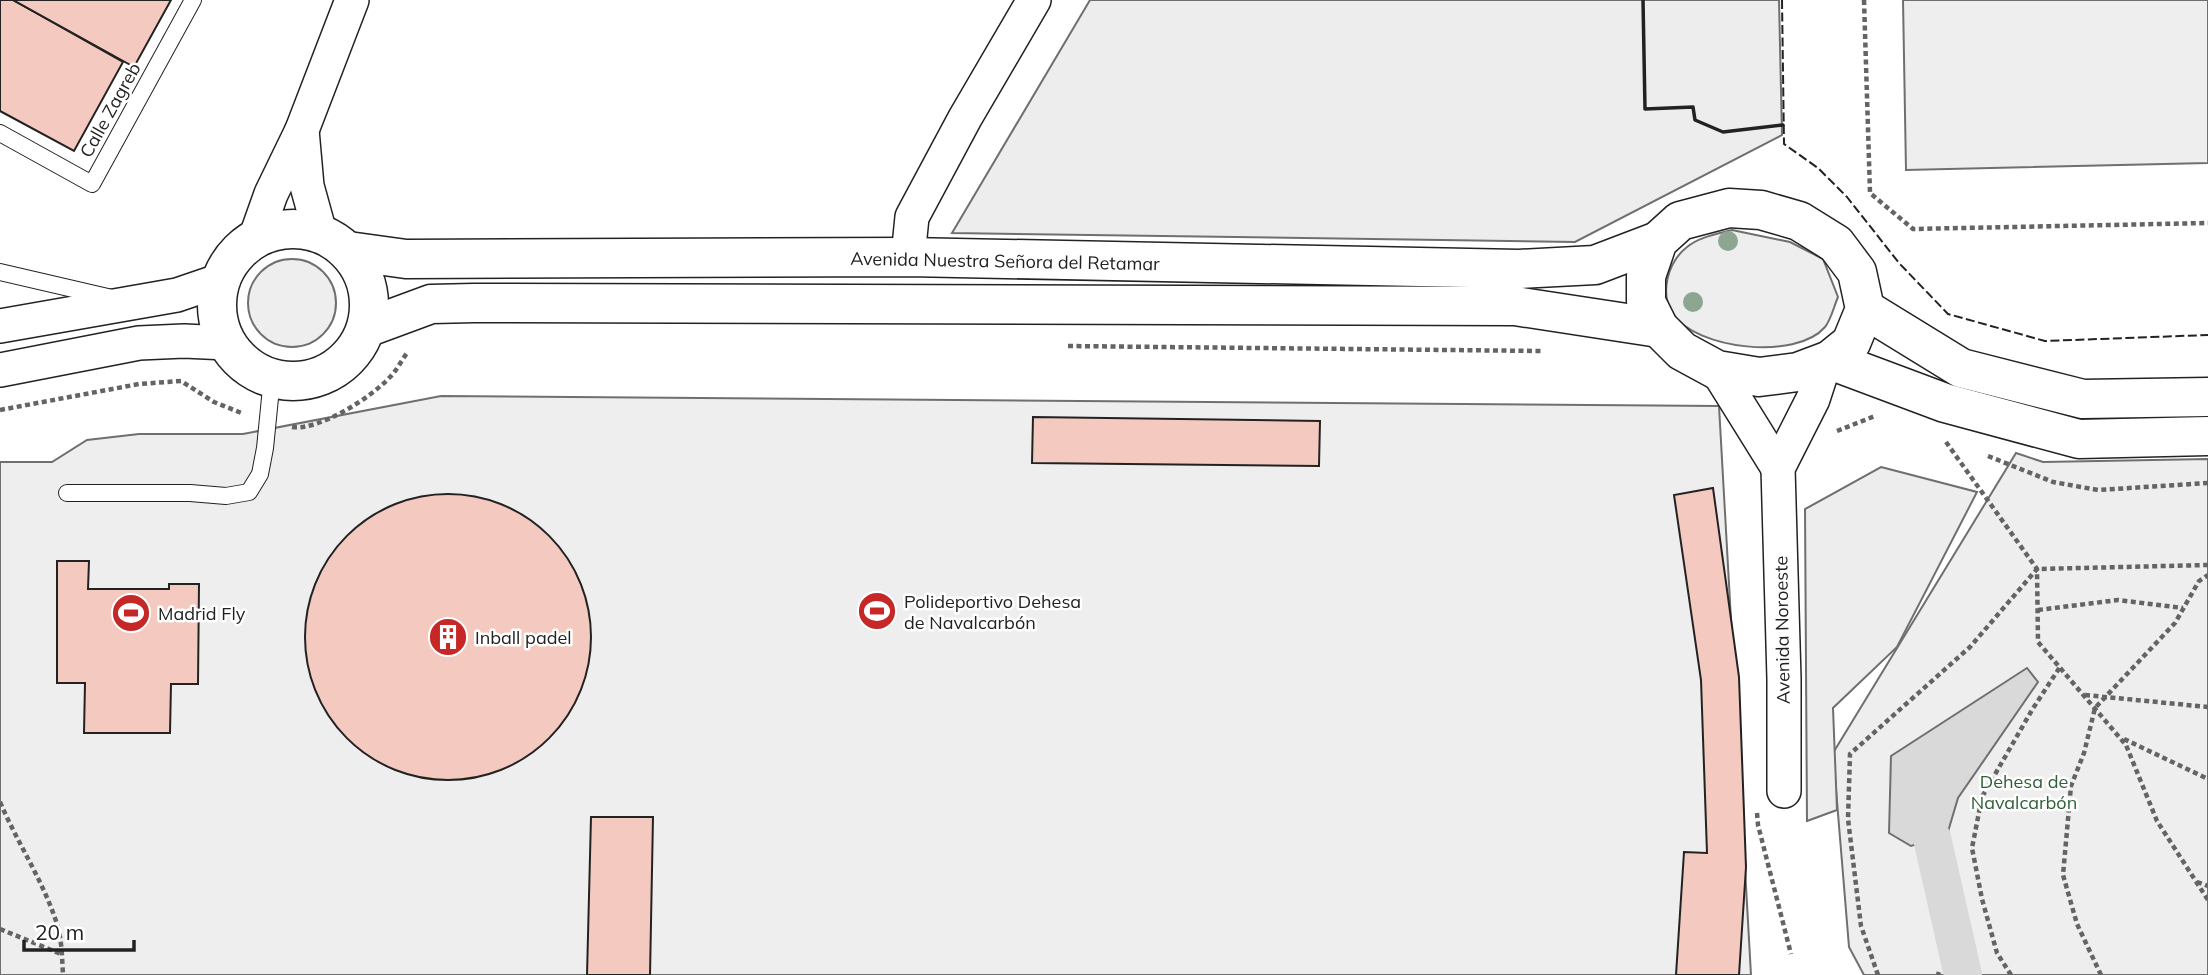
<svg xmlns="http://www.w3.org/2000/svg" width="2208" height="975" viewBox="0 0 2208 975" font-family="Mulish,sans-serif">
<style>
.green{fill:#eee;stroke:#6f6f6f;stroke-width:2}
.parking{fill:#ededed;stroke:#6f6f6f;stroke-width:2}
.water{fill:#d9d9d9;stroke:#6f6f6f;stroke-width:2}
.lines{fill:none;stroke-linecap:round;stroke-linejoin:round}
.canal{stroke:#d9d9d9;stroke-width:38}
.building{fill:#f3c9c0;stroke:#222;stroke-width:2}
.lane-casing{stroke:#222;stroke-width:18}
.street-casing{stroke:#222;stroke-width:36}
.secondary-casing{stroke:#222;stroke-width:41}
.path{stroke:#646464;stroke-width:4.5;stroke-dasharray:5 3.5;stroke-linecap:butt}
.lane{stroke:#fff;stroke-width:16}
.street{stroke:#fff;stroke-width:33}
.secondary{stroke:#fff;stroke-width:38}
.fence{stroke:#222;stroke-width:2;stroke-dasharray:9 3.5;stroke-linecap:butt}
.wall{stroke:#222;stroke-width:3.5}
.tree{fill:#8da692}
.labels{text-anchor:middle;dominant-baseline:central;stroke-width:5;stroke-linejoin:round;paint-order:stroke}
.street-label{font-size:18px;fill:#222;stroke:#fff}
.poi-label{font-size:18px;fill:#222;stroke:#fff;text-anchor:start}
.park-label{font-size:18px;fill:#2f5e38;stroke:#fff}
</style>
<rect width="100%" height="100%" fill="#fff"/>
<g class="green">
<polygon points="1903,0 2208,0 2208,163 1906,170"/>
<path d="M1732,230L1790,242L1823,259L1838,297C1834,306 1831,320 1825,327C1796,361 1696,349 1673,314C1659,293 1668,262 1687,247C1699,237 1717,234 1732,230Z"/>
<circle cx="292" cy="303" r="44"/>
<polygon points="441,396 1719,406 1751,975 0,975 0,462 52,462 87,440 139,434 243,434"/>
<polygon points="2016,453 2043,462 2208,459 2208,975 1864,975 1849,947 1833,753"/>
</g>
<g class="parking">
<polygon points="1090,0 1779,0 1782,135 1575,242 952,233"/>
<polygon points="1881,467 1977,492 1897,647 1833,708 1837,810 1807,821 1805,509"/>
</g>
<polygon class="water" points="2027,668 2038,682 1958,798 1947,835 1911,846 1889,833 1891,756"/>
<g class="lines">
<polyline class="canal" points="1932,838 1963,975"/>
</g>
<g class="building">
<polygon points="0,0 13,0 123,62 74,151 0,111"/>
<polygon points="13,0 171,0 134,67"/>
<polygon points="1033,417 1320,421 1319,466 1032,463"/>
<polygon points="1713,488 1739,677 1746,867 1739,975 1676,975 1684,852 1707,853 1701,680 1674,495"/>
<circle cx="448" cy="637" r="143"/>
<polygon points="57,561 89,561 88,589 169,589 169,584 199,584 198,684 171,684 170,733 84,733 85,683 57,683"/>
<polygon points="591,817 653,817 650,975 587,975"/>
</g>
<g class="lines">
<g class="lane-casing">
<g id="lane">
<polyline points="0,133 92,184 193,0"/>
<polyline points="0,272 112,298"/>
<polyline points="67,493 190,493 226,496 249,492 260,474 265,448 272,378"/>
</g>
</g>
<g class="street-casing">
<g id="street">
<polyline points="302,130 307,186 320,233"/>
<polyline points="255,239 271,194 302,130 352,0"/>
<polyline points="908,257 912,217 965,118 1034,0"/>
<polyline points="0,326 177,295 221,280"/>
<polyline points="0,370 139,343 184,341 227,343"/>
<polyline points="1717,370 1778,468"/>
<polyline points="1784,791 1784,679 1778,468 1813,399 1825,362"/>
</g>
</g>
<g class="secondary-casing">
<g id="secondary">
<polygon points="1729,208 1761,210 1799,221 1836,244 1857,272 1865,309 1851,343 1830,360 1798,372 1759,377 1717,370 1682,351 1659,328 1646,302 1646,276 1658,241 1680,221"/>
<circle cx="293" cy="305" r="76"/>
<polyline points="348,251 406,259 908,257 1519,269 1595,265 1658,241"/>
<polyline points="1865,309 1961,368 2083,399 2208,397"/>
<polyline points="366,328 431,304 474,303 1515,306 1659,328"/>
<polyline points="1830,360 1945,403 2079,439 2208,436"/>
</g>
</g>
<g class="path">
<polyline points="1864,0 1870,193 1913,229 2208,223"/>
<polyline points="1068,346 1543,351"/>
<polyline points="0,410 139,384 181,381 214,402 244,414"/>
<path d="M292,427C319,431 372,397 390,377C397,370 401,361 407,353"/>
<polyline points="1837,431 1875,416"/>
<polyline points="1946,442 2037,569 2038,642 2126,745 2157,821 2208,900"/>
<polyline points="1988,456 2053,482 2098,490 2208,483"/>
<polyline points="2038,610 2118,600 2183,608"/>
<polyline points="2085,695 2208,707"/>
<polyline points="2124,739 2208,779"/>
<path d="M0,802C17,842 42,879 56,921C62,937 62,958 63,975"/>
<polyline points="1757,813 1758,825 1791,954"/>
<polyline points="2197,882 2208,886"/>
<polyline points="0,929 61,954"/>
<polyline points="1878,975 1861,926 1848,819 1850,754 1970,647 2037,569 2208,565"/>
<polyline points="1938,975 1939,972"/>
<polyline points="2011,975 1997,953 1982,899 1972,848 1982,797 2032,710 2060,667"/>
<polyline points="2101,975 2077,924 2063,875 2071,786 2084,753 2095,708 2175,623 2199,581 2208,575"/>
</g>
<use href="#lane" class="lane"/>
<use href="#street" class="street"/>
<use href="#secondary" class="secondary"/>
<polyline class="fence" points="1782,0 1784,144 1818,168 1847,197 1899,263 1948,314 2045,341 2208,335"/>
<polyline class="wall" points="1643,0 1645,109 1693,107 1695,120 1723,132 1783,125"/>
</g>
<g class="tree">
<circle cx="1728" cy="241" r="10"/>
<circle cx="1693" cy="302" r="10"/>
</g>
<defs>
<g id="stadium-disc" transform="scale(2.0125)"><circle r="9.5" fill="#c62828" stroke="#fff"/><path d="M0-5a6.5 5 0 1 0 0 10a6.5 5 0 1 0 0-10ZM-3.5-1.8h7v3.6h-7Z" fill="#fff"/></g>
<g id="building-disc" transform="scale(2.0125)"><circle r="9.5" fill="#c62828" stroke="#fff"/><path d="M-4-6H4V6H1V3H-1V6H-4ZM-2.5-4.3h1.7v1.8h-1.7ZM.8-4.3h1.7v1.8H.8ZM-2.5-1h1.7V.8h-1.7ZM.8-1h1.7V.8H.8Z" fill="#fff"/></g>
</defs>
<g fill-rule="evenodd">
<use href="#stadium-disc" x="877" y="611"/>
<use href="#stadium-disc" x="131" y="613"/>
<use href="#building-disc" x="448" y="637"/>
</g>
<g class="labels">
<g class="street-label">
<text transform="translate(110 110) rotate(-61)">Calle Zagreb</text>
<text transform="translate(1005 261) rotate(1)">Avenida Nuestra Señora del Retamar</text>
<text transform="translate(1782 630) rotate(-91)">Avenida Noroeste</text>
</g>
<g class="poi-label">
<text x="904" y="601">Polideportivo Dehesa<tspan x="904" dy="21">de Navalcarbón</tspan></text>
<text x="158" y="613">Madrid Fly</text>
<text x="475" y="637">Inball padel</text>
</g>
<g class="park-label">
<text x="2024" y="781">Dehesa de<tspan x="2024" dy="21">Navalcarbón</tspan></text>
</g>
</g>
<path d="M24 940v10h110v-10" fill="none" stroke="#222222" stroke-width="3.5"/>
<text x="35" y="940" font-size="21" fill="#222222" stroke="#ffffff" stroke-width="5" paint-order="stroke">20 m</text>
</svg>
